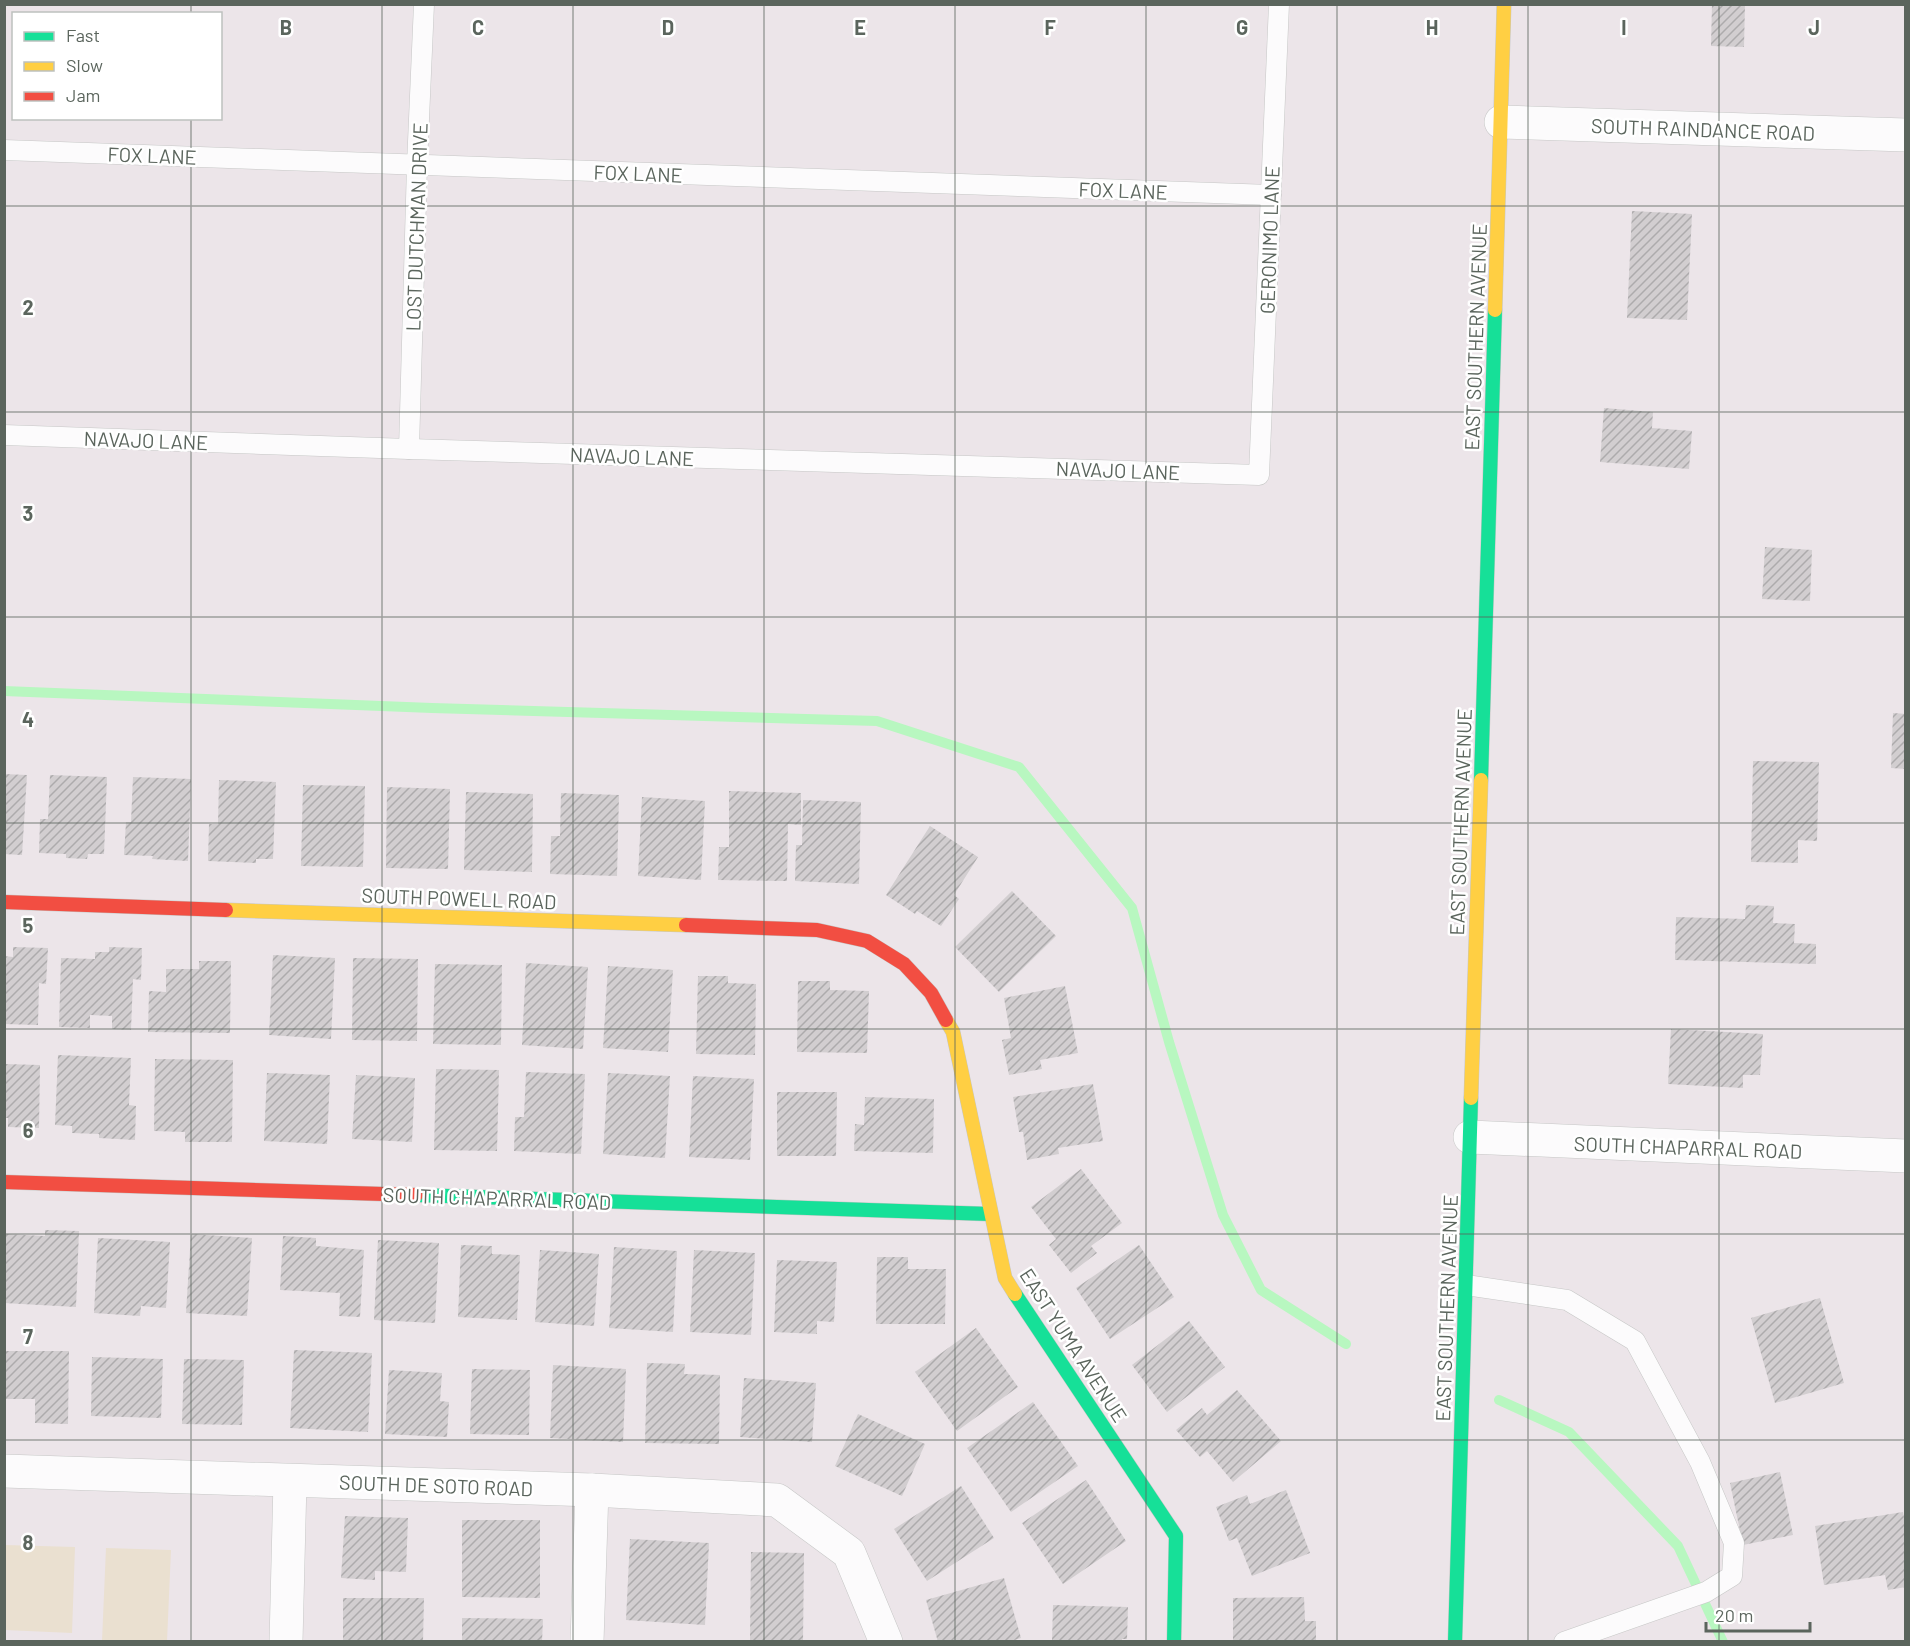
<svg xmlns="http://www.w3.org/2000/svg" width="1910" height="1646" viewBox="0 0 1910 1646" font-family="Barlow,sans-serif">
<style>
.green{fill:#eae0d0}
.lines{fill:none;stroke-linecap:round;stroke-linejoin:round}
.stream{stroke:#b8f7c0;stroke-width:10}
.building{fill:url(#building-hatch)}
.lane-casing{stroke:#c6c7c6;stroke-width:21}
.street-casing{stroke:#c6c7c6;stroke-width:34}
.fast-casing{stroke:#c6c7c5;stroke-width:15}
.slow-casing{stroke:#c6c7c5;stroke-width:15}
.jam-casing{stroke:#c6c7c5;stroke-width:15}
.lane{stroke:#fcfbfc;stroke-width:20}
.street{stroke:#fcfbfc;stroke-width:33}
.fast{stroke:#16e098;stroke-width:14}
.slow{stroke:#ffcf43;stroke-width:14}
.jam{stroke:#f24e42;stroke-width:14}
.grid{fill:none;stroke:#5b655d;stroke-width:1.5;stroke-opacity:0.55}
.labels{text-anchor:middle;dominant-baseline:central;stroke-width:5;stroke-linejoin:round;paint-order:stroke}
.street-label{font-size:20px;fill:#5b655d;stroke:#fff}
.grid-label{font-size:20px;text-anchor:middle;font-weight:bold;fill:#5b655d;stroke:#fff;stroke-width:5;stroke-linejoin:round;paint-order:stroke}
</style>
<defs>
<pattern id="building-hatch" width="6" height="6" patternUnits="userSpaceOnUse" patternTransform="scale(1.5)"><rect width="6" height="6" fill="#d2ced0"/><path d="M-1 1l2-2M0 6l6-6M5 7l2-2" fill="none" stroke="#adabac"/></pattern>
</defs>
<rect width="100%" height="100%" fill="#ece5e9"/>
<g class="green">
<polygon points="5,1545 75,1547 72,1633 5,1630"/>
<polygon points="106,1548 171,1550 167,1641 102,1641"/>
</g>
<g class="lines">
<g class="stream">
<polyline points="4,691 432,708 877,721 1019,767 1132,908 1169,1042 1223,1215 1261,1290 1346,1344"/>
<polyline points="1499,1400 1569,1432 1678,1546 1723,1642"/>
</g>
</g>
<g class="building">
<polygon points="1712,4 1745,4 1744,47 1711,46"/>
<polygon points="1632,211 1692,214 1687,320 1627,318"/>
<polygon points="1604,408 1653,412 1652,428 1692,431 1689,469 1600,462"/>
<polygon points="1765,547 1812,550 1810,601 1762,599"/>
<polygon points="1893,713 1906,714 1906,769 1891,768"/>
<polygon points="1753,761 1819,762 1817,841 1798,840 1798,863 1751,862"/>
<polygon points="4,774 27,775 22,855 4,854"/>
<polygon points="50,775 107,777 104,854 88,854 87,859 66,858 66,854 39,853 40,819 48,819"/>
<polygon points="133,777 191,779 188,861 152,859 153,856 124,855 126,822 131,822"/>
<polygon points="219,780 276,782 273,859 256,859 256,863 208,861 209,824 218,824"/>
<polygon points="303,785 365,786 363,867 301,866"/>
<polygon points="387,787 450,789 448,869 386,868"/>
<polygon points="729,791 801,793 801,825 788,824 787,881 718,880 719,847 729,847"/>
<polygon points="466,792 533,794 532,872 464,870"/>
<polygon points="561,793 619,795 617,876 550,874 551,836 560,836"/>
<polygon points="642,797 705,801 701,880 638,876"/>
<polygon points="803,800 861,802 859,884 795,881 796,845 802,845"/>
<polygon points="930,826 978,857 954,895 959,899 941,926 917,911 915,914 886,895"/>
<polygon points="1012,891 1056,936 999,992 955,947"/>
<polygon points="1746,905 1774,906 1773,923 1795,924 1794,943 1816,944 1816,964 1675,960 1676,917 1745,919"/>
<polygon points="13,947 48,948 46,984 39,983 38,1025 4,1024 4,956 13,957"/>
<polygon points="109,947 142,948 141,980 133,979 131,1030 112,1029 112,1016 90,1015 90,1028 59,1027 61,958 95,959 95,952 109,952"/>
<polygon points="273,955 335,958 331,1039 269,1035"/>
<polygon points="353,958 418,959 417,1041 352,1040"/>
<polygon points="199,961 231,961 230,1033 148,1032 149,991 166,992 166,969 199,969"/>
<polygon points="526,963 588,967 583,1049 522,1045"/>
<polygon points="435,964 502,965 501,1045 433,1044"/>
<polygon points="608,966 673,970 668,1052 603,1048"/>
<polygon points="698,976 728,976 728,983 756,984 755,1055 696,1054"/>
<polygon points="798,981 830,981 830,990 869,991 867,1053 797,1052"/>
<polygon points="1065,986 1078,1053 1040,1060 1042,1069 1009,1075 1002,1040 1011,1038 1004,998"/>
<polygon points="1671,1029 1763,1034 1760,1075 1743,1075 1743,1088 1668,1084"/>
<polygon points="58,1055 131,1058 129,1105 136,1106 135,1140 99,1138 99,1134 72,1133 72,1126 55,1125"/>
<polygon points="155,1059 233,1060 232,1142 185,1142 185,1132 154,1131"/>
<polygon points="4,1064 40,1065 39,1128 8,1127 8,1118 4,1118"/>
<polygon points="436,1069 499,1070 497,1151 434,1150"/>
<polygon points="526,1072 585,1074 581,1154 514,1151 515,1117 524,1117"/>
<polygon points="267,1073 330,1075 327,1144 264,1141"/>
<polygon points="608,1073 670,1076 665,1158 603,1154"/>
<polygon points="356,1075 415,1078 412,1142 352,1139"/>
<polygon points="693,1076 754,1079 750,1160 689,1157"/>
<polygon points="1093,1084 1103,1141 1058,1148 1059,1154 1027,1160 1023,1132 1019,1132 1013,1097"/>
<polygon points="777,1092 837,1092 836,1156 777,1156"/>
<polygon points="865,1097 934,1099 933,1153 854,1151 855,1124 864,1125"/>
<polygon points="1081,1169 1122,1223 1091,1246 1097,1253 1071,1273 1049,1245 1056,1239 1031,1207"/>
<polygon points="45,1230 79,1231 76,1307 4,1303 4,1234 45,1236"/>
<polygon points="191,1234 252,1238 247,1316 186,1313"/>
<polygon points="283,1236 316,1238 316,1246 364,1250 360,1317 339,1316 340,1293 280,1290"/>
<polygon points="98,1238 170,1242 166,1308 141,1306 140,1316 94,1313"/>
<polygon points="378,1240 439,1243 435,1323 374,1320"/>
<polygon points="461,1245 492,1246 492,1254 520,1255 517,1320 458,1317"/>
<polygon points="1139,1245 1174,1297 1110,1339 1076,1288"/>
<polygon points="614,1247 677,1251 673,1332 609,1328"/>
<polygon points="540,1250 599,1254 594,1326 535,1322"/>
<polygon points="694,1250 755,1253 751,1335 690,1332"/>
<polygon points="877,1257 908,1257 908,1269 946,1269 945,1324 876,1324"/>
<polygon points="777,1260 837,1262 834,1322 817,1321 817,1334 774,1332"/>
<polygon points="1820,1298 1844,1383 1775,1403 1751,1318"/>
<polygon points="1189,1321 1225,1367 1167,1412 1132,1365"/>
<polygon points="976,1328 1018,1387 957,1431 915,1372"/>
<polygon points="294,1350 372,1353 368,1432 290,1428"/>
<polygon points="4,1351 69,1351 68,1424 35,1423 35,1399 4,1399"/>
<polygon points="92,1357 163,1359 161,1418 91,1416"/>
<polygon points="184,1359 244,1360 242,1425 182,1424"/>
<polygon points="647,1363 685,1364 684,1374 720,1375 719,1444 645,1443"/>
<polygon points="553,1365 626,1369 623,1442 550,1438"/>
<polygon points="472,1369 530,1370 529,1435 470,1434"/>
<polygon points="389,1370 442,1373 440,1401 449,1402 447,1437 385,1434"/>
<polygon points="744,1378 816,1383 812,1442 740,1437"/>
<polygon points="1237,1390 1281,1441 1233,1482 1207,1451 1200,1457 1176,1430 1202,1408 1207,1415"/>
<polygon points="1033,1402 1078,1466 1011,1512 967,1448"/>
<polygon points="858,1414 925,1444 902,1496 835,1466"/>
<polygon points="1780,1472 1793,1535 1743,1545 1730,1483"/>
<polygon points="1086,1480 1126,1541 1063,1584 1022,1523"/>
<polygon points="961,1486 994,1538 927,1581 894,1529"/>
<polygon points="1286,1490 1310,1553 1252,1576 1237,1538 1229,1541 1216,1507 1247,1495 1250,1504"/>
<polygon points="1903,1512 1906,1528 1906,1587 1888,1590 1885,1575 1824,1585 1815,1526"/>
<polygon points="345,1516 408,1518 406,1572 375,1571 375,1580 341,1578"/>
<polygon points="462,1520 540,1520 540,1598 462,1597"/>
<polygon points="630,1539 709,1543 705,1625 626,1620"/>
<polygon points="751,1552 804,1553 803,1642 750,1642"/>
<polygon points="1004,1578 1021,1638 1008,1642 938,1642 926,1600"/>
<polygon points="1304,1597 1305,1621 1316,1621 1316,1642 1233,1642 1233,1598"/>
<polygon points="343,1598 424,1598 423,1642 343,1642"/>
<polygon points="1053,1605 1128,1607 1127,1639 1122,1639 1122,1642 1052,1642"/>
<polygon points="462,1618 543,1619 542,1642 462,1642"/>
</g>
<g class="lines">
<g class="lane-casing">
<g id="lane">
<polyline points="4,150 1271,195"/>
<polyline points="4,435 409,449 1259,475 1279,4"/>
<polyline points="409,449 417,165 424,4"/>
<polyline points="1466,1285 1567,1300 1635,1341 1700,1462 1734,1543 1732,1576 1706,1592 1564,1642"/>
</g>
</g>
<g class="street-casing">
<g id="street">
<polyline points="1501,122 1906,135"/>
<polyline points="1470,1137 1906,1156"/>
<polyline points="4,1471 592,1490 777,1500 849,1553 886,1642"/>
<polyline points="286,1642 290,1481"/>
<polyline points="587,1642 592,1490"/>
</g>
</g>
<g class="fast-casing">
<g id="fast">
<polyline points="1481,780 1495,310"/>
<polyline points="416,1195 990,1214"/>
<polyline points="1015,1294 1176,1536 1174,1642"/>
<polyline points="1455,1642 1471,1098"/>
</g>
</g>
<g class="slow-casing">
<g id="slow">
<polyline points="1495,310 1504,4"/>
<polyline points="226,910 686,925"/>
<polyline points="946,1020 953,1032 1005,1278 1015,1294"/>
<polyline points="1471,1098 1481,780"/>
</g>
</g>
<g class="jam-casing">
<g id="jam">
<polyline points="4,902 226,910"/>
<polyline points="686,925 817,930 867,941 904,964 931,993 946,1020"/>
<polyline points="4,1182 416,1195"/>
</g>
</g>
<use href="#lane" class="lane"/>
<use href="#street" class="street"/>
<use href="#fast" class="fast"/>
<use href="#slow" class="slow"/>
<use href="#jam" class="jam"/>
</g>
<path class="grid" d="M191,4V14M382,4V1642M573,4V1642M764,4V1642M955,4V1642M1146,4V1642M1337,4V1642M1528,4V1642M1719,4V1642M191,118V1642M4,206H1906M4,412H1906M4,617H1906M4,823H1906M4,1029H1906M4,1234H1906M4,1440H1906"/>
<g class="labels">
<g class="street-label">
<text transform="translate(1703 129) rotate(2)">SOUTH RAINDANCE ROAD</text>
<text transform="translate(152 155) rotate(2)">FOX LANE</text>
<text transform="translate(638 173) rotate(2)">FOX LANE</text>
<text transform="translate(1123 190) rotate(2)">FOX LANE</text>
<text transform="translate(416 227) rotate(-88)">LOST DUTCHMAN DRIVE</text>
<text transform="translate(1269 240) rotate(-88)">GERONIMO LANE</text>
<text transform="translate(1475 337) rotate(-88)">EAST SOUTHERN AVENUE</text>
<text transform="translate(146 440) rotate(2)">NAVAJO LANE</text>
<text transform="translate(632 456) rotate(2)">NAVAJO LANE</text>
<text transform="translate(1118 470) rotate(2)">NAVAJO LANE</text>
<text transform="translate(1460 822) rotate(-88)">EAST SOUTHERN AVENUE</text>
<text transform="translate(459 898) rotate(2)">SOUTH POWELL ROAD</text>
<text transform="translate(1688 1147) rotate(2)">SOUTH CHAPARRAL ROAD</text>
<text transform="translate(497 1198) rotate(2)">SOUTH CHAPARRAL ROAD</text>
<text transform="translate(1446 1308) rotate(-88)">EAST SOUTHERN AVENUE</text>
<text transform="translate(1074 1345) rotate(57)">EAST YUMA AVENUE</text>
<text transform="translate(436 1485) rotate(2)">SOUTH DE SOTO ROAD</text>
</g>
</g>
<g class="grid-label">
<text x="286" y="35">B</text>
<text x="478" y="35">C</text>
<text x="668" y="35">D</text>
<text x="860" y="35">E</text>
<text x="1050" y="35">F</text>
<text x="1242" y="35">G</text>
<text x="1432" y="35">H</text>
<text x="1624" y="35">I</text>
<text x="1814" y="35">J</text>
<text x="28" y="315">2</text>
<text x="28" y="521">3</text>
<text x="28" y="727">4</text>
<text x="28" y="933">5</text>
<text x="28" y="1138">6</text>
<text x="28" y="1344">7</text>
<text x="28" y="1550">8</text>
</g>
<rect width="1910" height="1646" fill="none" stroke="#5b655d" stroke-width="12"/>
<rect x="12" y="12" width="210" height="108" fill="#ffffff" stroke="#bdc1be" stroke-width="1.5"/>
<rect x="24" y="32" width="30" height="9" fill="#16e098" stroke="#bdc1be" stroke-width="1.5"/>
<text x="66" y="42" font-size="18" fill="#5b655d">Fast</text>
<rect x="24" y="62" width="30" height="9" fill="#ffcf43" stroke="#bdc1be" stroke-width="1.5"/>
<text x="66" y="72" font-size="18" fill="#5b655d">Slow</text>
<rect x="24" y="92" width="30" height="9" fill="#f24e42" stroke="#bdc1be" stroke-width="1.5"/>
<text x="66" y="102" font-size="18" fill="#5b655d">Jam</text>
<path d="M1706 1622v9h104v-9" fill="none" stroke="#5b655d" stroke-width="3"/>
<text x="1715" y="1622" font-size="18" fill="#5b655d" stroke="#ffffff" stroke-width="4.5" paint-order="stroke">20 m</text>
</svg>
